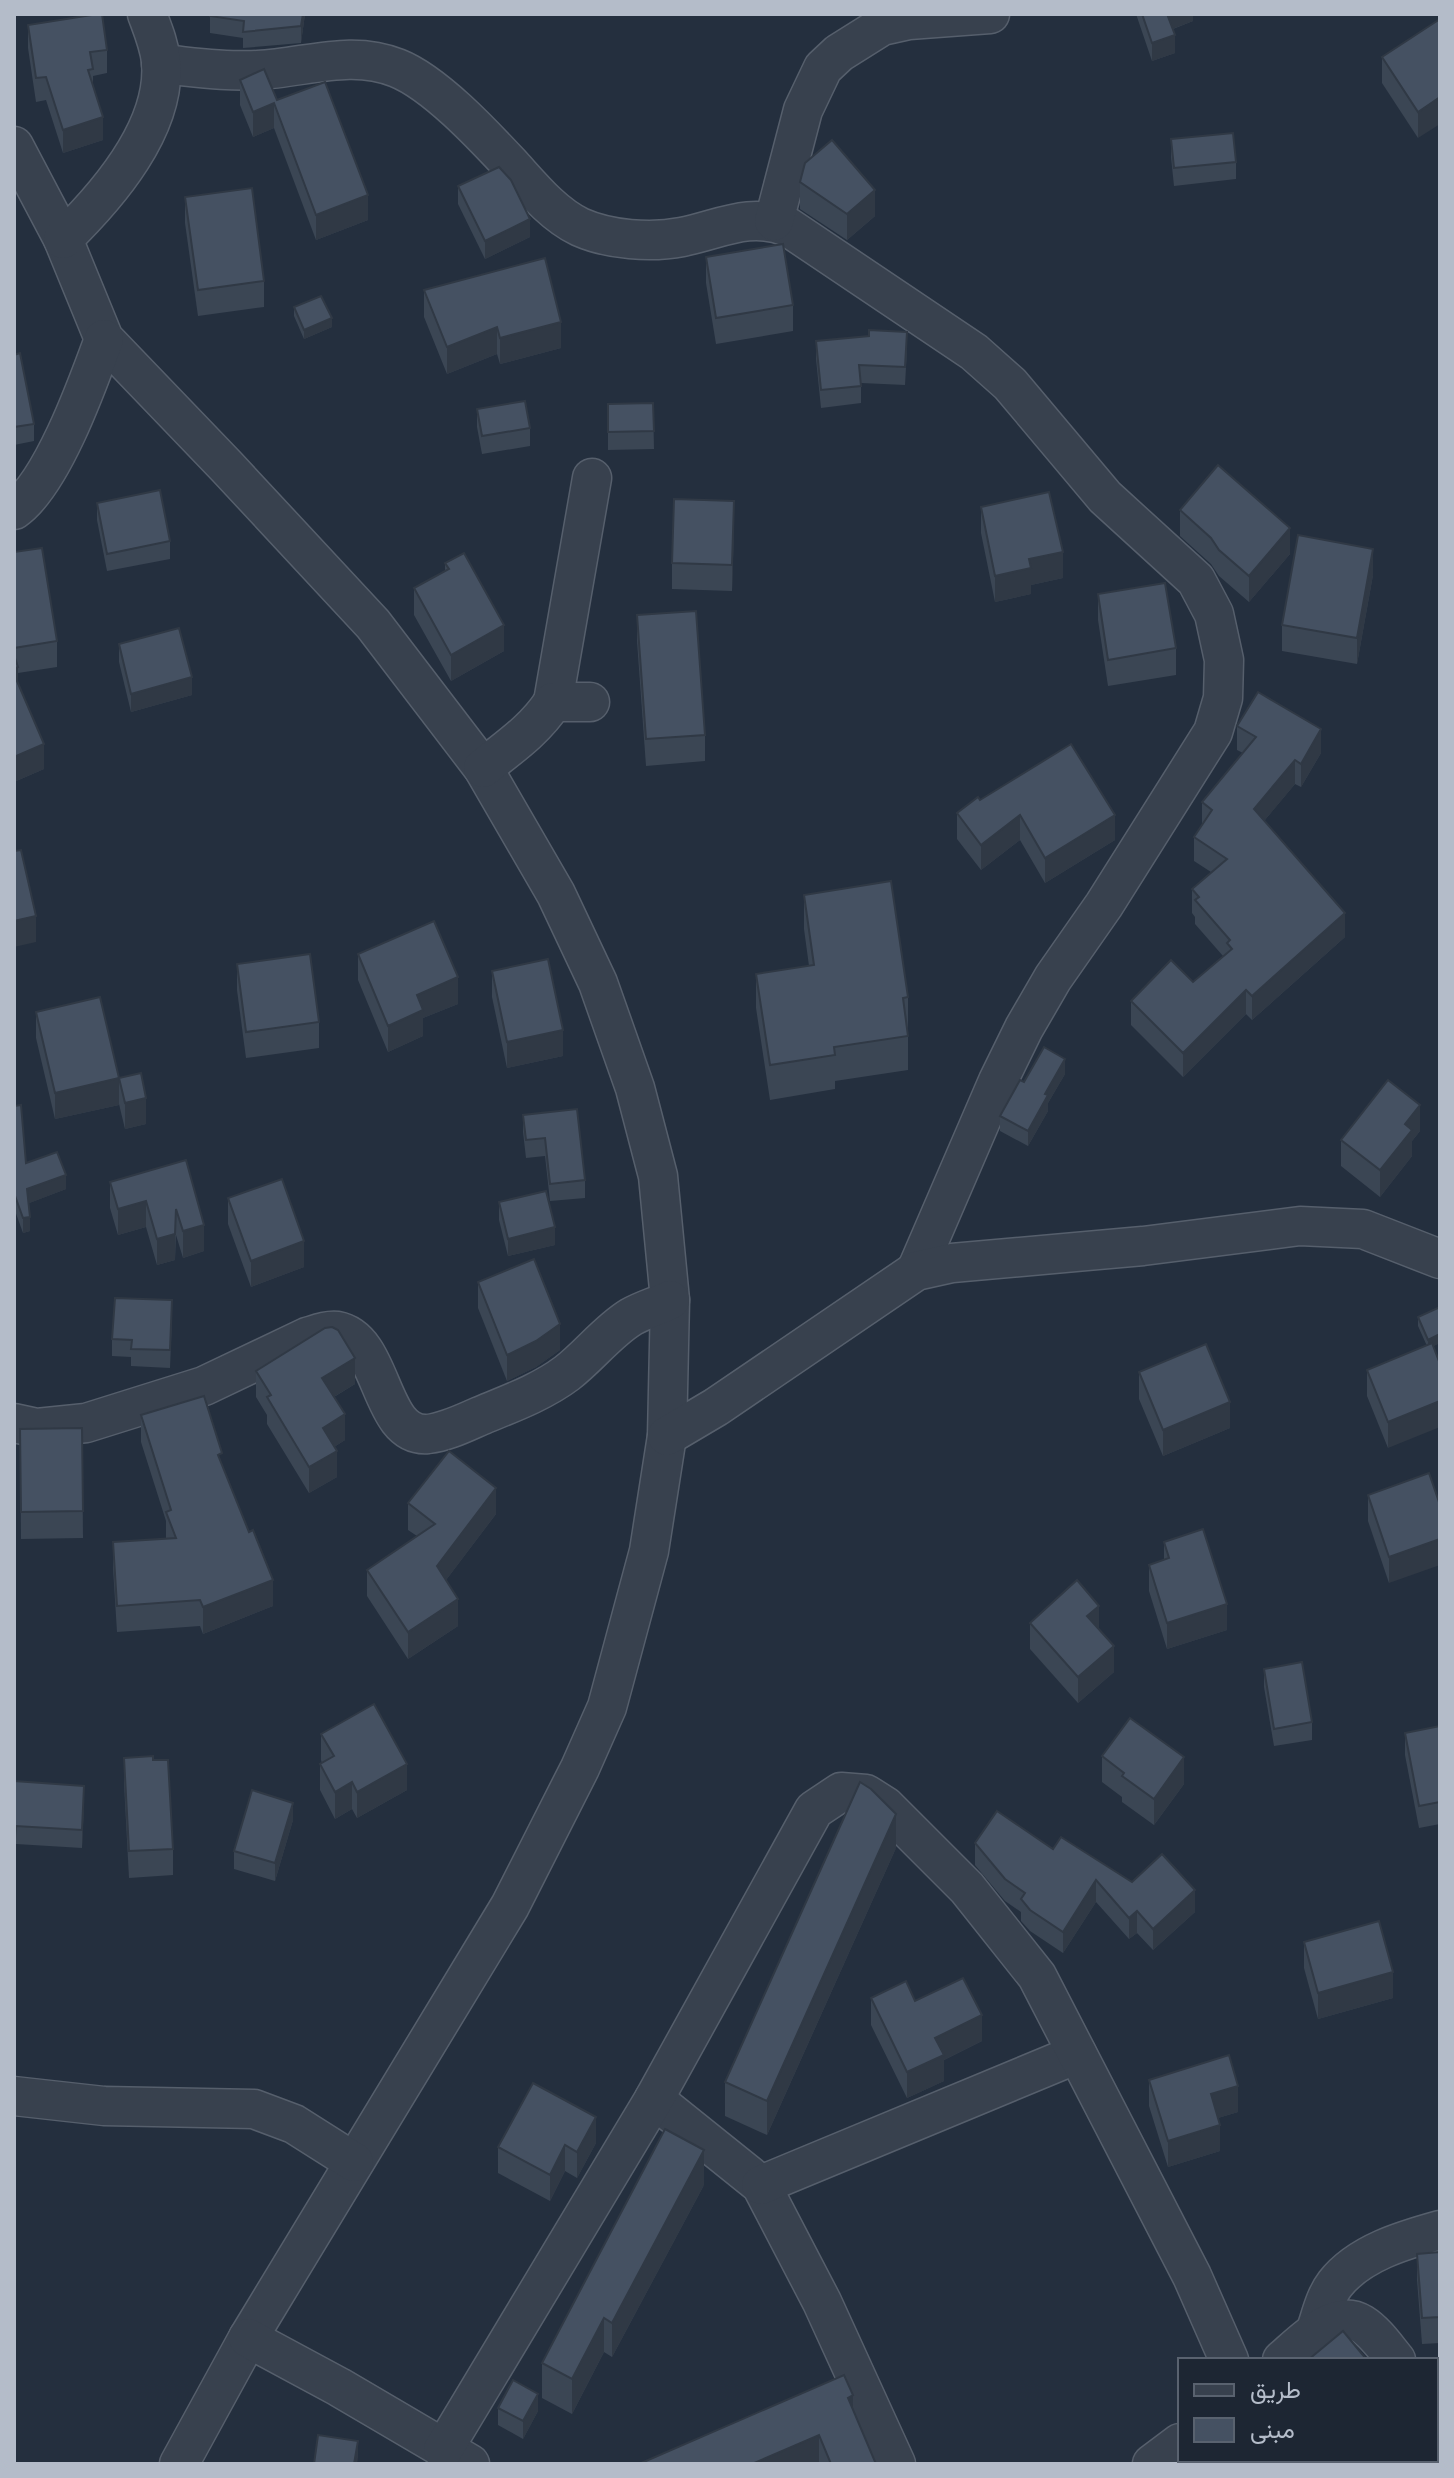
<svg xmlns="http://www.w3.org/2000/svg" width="1454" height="2478" viewBox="0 0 1454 2478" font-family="Jost,Vazirmatn,sans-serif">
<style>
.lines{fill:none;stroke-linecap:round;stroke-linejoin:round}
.minor-casing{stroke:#565f6c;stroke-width:41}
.minor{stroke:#38414e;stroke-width:38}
.wall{fill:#3b4654}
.shaded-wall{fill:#303945}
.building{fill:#455162;stroke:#303945;stroke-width:2}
</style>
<rect width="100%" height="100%" fill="#242f3e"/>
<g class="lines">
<g class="minor-casing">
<g id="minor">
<path d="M161,64C194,67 226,72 258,70C305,68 351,49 397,68C435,83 484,136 512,166C532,188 553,214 580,227C609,240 651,243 682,237C721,229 749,212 788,227L974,352L1010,384L1105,497L1196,580L1214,614L1224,660L1223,698L1213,732L1104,905L1053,978L1024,1028L998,1081L916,1271"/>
<polyline points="14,146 63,239 104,339 227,467 373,624 483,768 556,894 598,983 635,1088 658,1176 670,1300 667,1436 649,1551 607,1707 580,1768 510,1906 248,2338 179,2464"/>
<polyline points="774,221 803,110 823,68 839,53 882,26 909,20 990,14"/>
<path d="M63,239C107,196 167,128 161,61C159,44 153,30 147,14"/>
<path d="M14,510C52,484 88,383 104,339"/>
<polyline points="553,702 592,478"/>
<path d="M483,768C508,748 535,730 553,702H590"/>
<path d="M14,1423L37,1428L86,1423L204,1386L307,1337C317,1334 327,1330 337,1331C385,1340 378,1438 428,1434C446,1432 464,1423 480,1416C509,1404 542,1392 567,1373C589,1356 608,1331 631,1317C643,1310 658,1306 670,1300"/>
<polyline points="667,1436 716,1407 916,1271 952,1263 1143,1246 1300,1226 1363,1229 1440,1259"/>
<polyline points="14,2096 104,2106 254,2109 294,2124 354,2162"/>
<polyline points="654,2099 761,2185 822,2302 896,2464"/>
<polyline points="761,2185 1077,2054"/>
<path d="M1316,2330C1321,2315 1325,2297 1335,2284C1359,2253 1404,2240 1440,2230"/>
<polyline points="248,2338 339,2387 470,2464"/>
<path d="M1282,2360C1301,2344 1334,2307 1362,2324C1375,2332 1386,2348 1396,2360"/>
<polyline points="1436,2397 1440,2398"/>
<polyline points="443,2450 654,2099 814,1810 841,1792 866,1794 885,1806 967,1888 1037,1976 1192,2276 1229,2360"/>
<polyline points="1152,2464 1180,2443"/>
</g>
</g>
<use href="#minor" class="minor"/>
</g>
<g class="wall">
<polygon points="210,14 305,14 301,43 243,48 243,38 210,33"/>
<polygon points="1136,14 1193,14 1193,21 1173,29 1175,53 1152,61"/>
<polygon points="1440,19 1418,138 1382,83 1382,57"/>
<polygon points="28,25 107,50 107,73 93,76 93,85 103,140 63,153 46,100 36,102 28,48"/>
<polygon points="240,80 277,100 368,220 316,240 274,128 253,137 240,105"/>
<polygon points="1171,139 1236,162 1236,179 1174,186 1171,157"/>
<polygon points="800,182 875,216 847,240 800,209"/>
<polygon points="458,186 530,237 485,259 458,204"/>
<polygon points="185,197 264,281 264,307 198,316 185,223"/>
<polygon points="706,257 793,305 793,331 716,344 706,283"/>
<polygon points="424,290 561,348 500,364 497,354 447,374 424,317"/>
<polygon points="294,307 332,327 304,339 294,316"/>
<polygon points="816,341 907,349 905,385 861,383 861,403 821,408 816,359"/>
<polygon points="14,355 34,424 34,441 14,445"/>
<polygon points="653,403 654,449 608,450 608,404"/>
<polygon points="477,409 530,428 530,446 482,454 477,427"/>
<polygon points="97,503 170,541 170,559 107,571 97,520"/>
<polygon points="981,507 1063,578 1031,585 1031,594 995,602 981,533"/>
<polygon points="1180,510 1290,554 1249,602 1219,576 1211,564 1180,536"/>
<polygon points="734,527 732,591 672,589 672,563"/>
<polygon points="14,552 57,641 57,667 18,673 18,682 44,769 14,782"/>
<polygon points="445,563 504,651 451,681 414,615 414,588 445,571"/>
<polygon points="1373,575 1357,664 1282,651 1282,625"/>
<polygon points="1098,594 1176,648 1176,675 1108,686 1098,620"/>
<polygon points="637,615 705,735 705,761 646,766 637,641"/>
<polygon points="119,644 192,695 131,712 119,662"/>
<polygon points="1237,726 1321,753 1301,787 1295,784 1264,821 1345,937 1252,1020 1246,1014 1183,1077 1131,1025 1131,1001 1193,982 1223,956 1195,924 1195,917 1192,913 1192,889 1211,872 1194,861 1194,837 1202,825 1202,802 1243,753 1237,750"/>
<polygon points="980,800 1115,840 1045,883 1020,840 981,870 957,839 957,813"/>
<polygon points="804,895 908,997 908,1070 835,1081 835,1089 770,1100 756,1008 756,974 809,966 804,929"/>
<polygon points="358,954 458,1004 423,1018 423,1036 388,1052 358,980"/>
<polygon points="237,964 319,1022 319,1048 246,1058 237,990"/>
<polygon points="492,971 563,1056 507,1068 492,997"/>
<polygon points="36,1012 119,1105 55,1119 36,1038"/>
<polygon points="1065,1074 1048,1103 1048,1111 1028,1146 1000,1131 1000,1116 1024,1082"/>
<polygon points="119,1078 146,1124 125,1129 119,1104"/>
<polygon points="14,1106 26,1163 66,1189 29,1203 30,1231 23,1233 14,1208"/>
<polygon points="523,1115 585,1180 585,1198 550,1201 545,1156 526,1158 523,1132"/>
<polygon points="1420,1131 1412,1141 1412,1156 1380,1197 1341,1166 1341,1140"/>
<polygon points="186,1160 204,1251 183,1258 176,1235 175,1260 157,1265 146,1227 118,1235 110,1208 110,1182"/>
<polygon points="228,1198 304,1267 251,1287 228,1224"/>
<polygon points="499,1202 555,1245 508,1256 499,1220"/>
<polygon points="478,1282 560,1350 536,1367 507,1381 478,1308"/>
<polygon points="1418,1317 1440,1343 1433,1346 1388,1448 1367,1396 1367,1370 1427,1346 1418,1326"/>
<polygon points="172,1318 170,1368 131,1366 131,1357 112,1356 112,1339"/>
<polygon points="256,1371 355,1384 334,1397 345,1440 334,1447 337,1477 309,1493 267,1424 267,1415 256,1397"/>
<polygon points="1139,1372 1230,1428 1163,1456 1139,1399"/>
<polygon points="141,1415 222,1464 273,1606 203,1634 200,1626 117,1632 113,1568 113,1542 166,1539 166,1521 141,1442"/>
<polygon points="82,1428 83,1538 21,1539 20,1429"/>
<polygon points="1368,1495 1440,1505 1389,1583 1368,1521"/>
<polygon points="408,1503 496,1514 446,1580 458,1626 408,1659 367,1596 367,1570 417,1536 408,1530"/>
<polygon points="1164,1542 1227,1630 1167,1649 1149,1591 1149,1565 1164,1560"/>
<polygon points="1030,1623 1099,1630 1114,1672 1078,1703 1030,1649"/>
<polygon points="1264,1669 1312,1722 1312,1740 1274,1746 1264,1687"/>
<polygon points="1440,1726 1440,1824 1419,1828 1405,1755 1405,1733"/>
<polygon points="321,1734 407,1790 357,1818 352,1809 335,1819 320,1790 320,1764 322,1763 321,1760"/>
<polygon points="1102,1756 1184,1784 1154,1825 1122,1802 1122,1797 1102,1782"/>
<polygon points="124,1758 153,1760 173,1849 173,1875 129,1878 124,1784"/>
<polygon points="14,1781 84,1804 82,1848 16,1844 14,1868"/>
<polygon points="293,1820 275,1881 234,1869 234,1851"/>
<polygon points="975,1843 1053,1849 1132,1882 1195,1912 1153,1950 1137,1933 1129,1939 1096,1902 1063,1953 1030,1931 1021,1921 1021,1912 1005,1901 975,1865"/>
<polygon points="896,1848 767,2135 725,2116 725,2082"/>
<polygon points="1304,1942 1393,1998 1318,2019 1304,1968"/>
<polygon points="871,1998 915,2001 982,2041 944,2060 944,2081 907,2098 871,2025"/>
<polygon points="1149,2080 1238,2112 1218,2118 1220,2151 1168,2167 1149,2106"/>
<polygon points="596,2143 577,2178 565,2171 550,2201 498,2173 498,2147"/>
<polygon points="704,2185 612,2357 604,2352 572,2414 542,2398 542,2363"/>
<polygon points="1440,2252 1440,2343 1422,2344 1417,2280 1417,2254"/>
<polygon points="498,2408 538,2411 523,2439 498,2425"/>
<polygon points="853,2409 876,2464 639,2464"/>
<polygon points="1304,2460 1344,2460 1339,2464 1307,2464"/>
</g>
<g class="shaded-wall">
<polygon points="303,14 305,14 301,43 301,26"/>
<polygon points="1167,14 1193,14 1193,21 1167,31"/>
<polygon points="1175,35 1175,53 1152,61 1152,43"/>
<polygon points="1440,97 1440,124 1418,138 1418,112"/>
<polygon points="274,103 274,128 253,137 253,112"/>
<polygon points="103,117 103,140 63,153 63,130"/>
<polygon points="875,190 875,216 847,240 847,214"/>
<polygon points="368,195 368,220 316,240 316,215"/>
<polygon points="530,219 530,237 485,259 485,241"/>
<polygon points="332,318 332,327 304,339 304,330"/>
<polygon points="561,322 561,348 500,364 500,338"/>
<polygon points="497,327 497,354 447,374 447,347"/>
<polygon points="734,501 734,527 732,591 732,565"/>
<polygon points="1290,528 1290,554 1249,602 1249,576"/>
<polygon points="1373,549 1373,575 1357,664 1357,638"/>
<polygon points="1063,552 1063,578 1031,585 1031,594 995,602 995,576 1029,559"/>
<polygon points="504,625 504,651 451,681 451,655"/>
<polygon points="18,667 18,692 14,694 14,668"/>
<polygon points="192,677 192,695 131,712 131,694"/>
<polygon points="1321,729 1321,753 1301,787 1301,764"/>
<polygon points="44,744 44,769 14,782 14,757"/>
<polygon points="1295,760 1295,784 1254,833 1254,809"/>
<polygon points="1020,815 1020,840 981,870 981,845"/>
<polygon points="1115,815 1115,840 1045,883 1045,858"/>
<polygon points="1345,913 1345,937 1252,1020 1252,996"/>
<polygon points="36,916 36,942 14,947 14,921"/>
<polygon points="458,977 458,1004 423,1018 423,1036 388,1052 388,1026 417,995"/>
<polygon points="1246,990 1246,1014 1183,1077 1183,1053"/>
<polygon points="563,1030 563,1056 507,1068 507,1042"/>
<polygon points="1065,1059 1065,1074 1048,1103 1048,1111 1028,1146 1028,1131 1045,1094"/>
<polygon points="119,1078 119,1105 55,1119 55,1093"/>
<polygon points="146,1098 146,1124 125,1129 125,1103"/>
<polygon points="1420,1105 1420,1131 1412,1141 1412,1156 1380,1197 1380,1170 1405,1124"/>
<polygon points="66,1175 66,1189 27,1204 27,1189"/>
<polygon points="146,1201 146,1227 118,1235 118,1209"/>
<polygon points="176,1209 175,1260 157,1265 157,1239"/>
<polygon points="30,1217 30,1231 23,1233 23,1218"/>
<polygon points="204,1225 204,1251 183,1258 183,1231"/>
<polygon points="555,1227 555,1245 508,1256 508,1239"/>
<polygon points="304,1241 304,1267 251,1287 251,1261"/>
<polygon points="560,1324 560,1350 536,1367 507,1381 507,1355"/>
<polygon points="1440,1334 1440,1343 1428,1349 1428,1340"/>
<polygon points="355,1358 355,1384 322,1404 322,1378"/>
<polygon points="1440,1401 1440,1427 1388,1448 1388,1422"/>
<polygon points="1230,1402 1230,1428 1163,1456 1163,1430"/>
<polygon points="345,1414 345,1440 323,1454 323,1428"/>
<polygon points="337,1451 337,1477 309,1493 309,1467"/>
<polygon points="496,1488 496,1514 437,1592 437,1566"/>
<polygon points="1440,1539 1440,1565 1389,1583 1389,1557"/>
<polygon points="273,1580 273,1606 203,1634 203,1607"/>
<polygon points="458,1599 458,1626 408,1659 408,1632"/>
<polygon points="1227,1604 1227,1630 1167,1649 1167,1623"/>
<polygon points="1099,1606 1099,1632 1087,1616"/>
<polygon points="1114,1646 1114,1672 1078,1703 1078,1677"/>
<polygon points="1184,1757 1184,1784 1154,1825 1154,1799"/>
<polygon points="407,1764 407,1790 357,1818 357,1792"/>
<polygon points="352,1782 352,1809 335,1819 335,1792"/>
<polygon points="84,1786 84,1804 82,1848 82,1830"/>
<polygon points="293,1803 293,1820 275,1881 275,1863"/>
<polygon points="896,1814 896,1848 767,2135 767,2101"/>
<polygon points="1096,1880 1096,1902 1063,1953 1063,1932"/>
<polygon points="1195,1890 1195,1912 1153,1950 1153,1929"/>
<polygon points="1137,1911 1137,1933 1129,1939 1129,1918"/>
<polygon points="1393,1972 1393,1998 1318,2019 1318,1993"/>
<polygon points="982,2015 982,2041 944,2060 944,2081 907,2098 907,2072 935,2038"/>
<polygon points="1238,2086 1238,2112 1211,2120 1211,2094"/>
<polygon points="596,2117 596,2143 577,2178 577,2152"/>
<polygon points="1220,2125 1220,2151 1168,2167 1168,2141"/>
<polygon points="565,2145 565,2171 550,2201 550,2175"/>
<polygon points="704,2150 704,2185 612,2357 612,2323"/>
<polygon points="604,2318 604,2352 572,2414 572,2379"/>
<polygon points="538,2394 538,2411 523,2439 523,2421"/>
<polygon points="853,2395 853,2430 848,2398"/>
<polygon points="819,2435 819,2464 752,2464"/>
<polygon points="358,2441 358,2458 357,2464 354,2464"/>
<polygon points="1321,2460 1344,2460 1339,2464 1321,2464"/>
</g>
<g class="building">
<polygon points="98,14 102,14 107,50 90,52 93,69 88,70 103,117 63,130 46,77 36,78 28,25"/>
<polygon points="210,14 303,14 301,26 243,32 244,21 210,16"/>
<polygon points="1142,14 1167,14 1175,35 1152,43"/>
<polygon points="1440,19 1440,97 1418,112 1382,57"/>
<polygon points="264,69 277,100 325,82 368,195 316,215 274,103 253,112 240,80"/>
<polygon points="1233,133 1236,162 1174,168 1171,139"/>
<polygon points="832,140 875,190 847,214 800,182 805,163"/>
<polygon points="499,167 511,180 530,219 485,241 458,186"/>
<polygon points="252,188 264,281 198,290 185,197"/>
<polygon points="783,244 793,305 716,318 706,257"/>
<polygon points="545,258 561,322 500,338 497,327 447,347 424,290"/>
<polygon points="321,296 332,318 304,330 294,307"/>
<polygon points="869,330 907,332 905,367 859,365 861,386 821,390 816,341 869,336"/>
<polygon points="20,353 34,424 14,427 14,355"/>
<polygon points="525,401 530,428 482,436 477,409"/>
<polygon points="653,403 654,431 608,432 608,404"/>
<polygon points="1218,465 1290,528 1249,576 1219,550 1211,538 1180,510"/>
<polygon points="160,490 170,541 107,554 97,503"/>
<polygon points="1049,492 1063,552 1029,559 1031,568 995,576 981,507"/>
<polygon points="674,499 734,501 732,565 672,563"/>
<polygon points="1298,535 1373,549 1357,638 1282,625"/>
<polygon points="42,548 57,641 14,648 14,552"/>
<polygon points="464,553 504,625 451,655 414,588 449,569 445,563"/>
<polygon points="1165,583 1176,648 1108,660 1098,594"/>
<polygon points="696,611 705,735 646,739 637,615"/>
<polygon points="179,628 192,677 131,694 119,644"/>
<polygon points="14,655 18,667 14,668"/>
<polygon points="14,674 44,744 14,757"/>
<polygon points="1258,692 1321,729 1301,764 1295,760 1254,809 1345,913 1252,996 1246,990 1183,1053 1131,1001 1171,960 1193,982 1232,949 1227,943 1230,940 1195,900 1199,897 1192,889 1227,859 1194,837 1212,810 1202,802 1256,737 1237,726"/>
<polygon points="1071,744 1115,815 1045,858 1020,815 981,845 957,813 978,797 980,800"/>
<polygon points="21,850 36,916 14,921 14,851"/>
<polygon points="891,881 908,997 903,998 908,1036 834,1047 835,1055 770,1065 756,974 814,965 804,895"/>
<polygon points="434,921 458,977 417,995 423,1010 388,1026 358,954"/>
<polygon points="310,954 319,1022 246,1032 237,964"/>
<polygon points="548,959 563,1030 507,1042 492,971"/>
<polygon points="100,997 119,1078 55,1093 36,1012"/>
<polygon points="1044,1047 1065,1059 1045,1094 1048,1095 1028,1131 1000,1116 1020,1080 1024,1082"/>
<polygon points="141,1073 146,1098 125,1103 119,1078"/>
<polygon points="1388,1080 1420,1105 1405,1124 1412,1130 1380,1170 1341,1140"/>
<polygon points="21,1105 26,1163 57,1152 66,1175 27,1189 30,1217 23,1218 14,1193 14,1106"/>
<polygon points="577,1109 585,1180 550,1184 545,1138 526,1140 523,1115"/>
<polygon points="186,1160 204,1225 183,1231 176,1209 175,1234 157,1239 146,1201 118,1209 110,1182"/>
<polygon points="282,1179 304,1241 251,1261 228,1198"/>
<polygon points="546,1191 555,1227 508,1239 499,1202"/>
<polygon points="534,1259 560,1324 536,1341 507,1355 478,1282"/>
<polygon points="115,1298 172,1300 170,1350 131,1349 132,1340 112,1339"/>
<polygon points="1440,1307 1440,1334 1428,1340 1418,1317"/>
<polygon points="332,1327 338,1330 355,1358 322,1378 345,1414 323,1428 337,1451 309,1467 267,1397 271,1395 256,1371 325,1328"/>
<polygon points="1432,1343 1440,1364 1440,1401 1388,1422 1367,1370"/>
<polygon points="1206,1344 1230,1402 1163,1430 1139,1372"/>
<polygon points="204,1396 222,1453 218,1455 249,1532 253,1530 273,1580 203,1607 200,1600 117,1606 113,1542 176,1538 166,1512 171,1510 141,1415"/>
<polygon points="82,1428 83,1511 21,1512 20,1429"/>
<polygon points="449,1451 496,1488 437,1566 458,1599 408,1632 367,1570 435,1524 408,1503"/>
<polygon points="1429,1473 1440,1505 1440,1539 1389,1557 1368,1495"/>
<polygon points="1203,1529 1227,1604 1167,1623 1149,1565 1169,1558 1164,1542"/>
<polygon points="1077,1580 1099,1606 1087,1616 1114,1646 1078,1677 1030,1623"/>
<polygon points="1302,1662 1312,1722 1274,1729 1264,1669"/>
<polygon points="374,1704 407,1764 357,1792 352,1782 335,1792 320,1764 334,1756 321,1734"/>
<polygon points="1130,1718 1184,1757 1154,1799 1122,1776 1124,1773 1102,1756"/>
<polygon points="1440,1726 1440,1802 1419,1806 1405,1733"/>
<polygon points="153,1756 153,1760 168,1760 173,1849 129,1851 124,1758"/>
<polygon points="14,1781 84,1786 82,1830 16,1826 14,1851"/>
<polygon points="860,1782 871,1789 896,1814 767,2101 725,2082"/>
<polygon points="252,1790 293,1803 275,1863 234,1851"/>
<polygon points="997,1811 1053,1849 1061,1837 1132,1882 1162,1854 1195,1890 1153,1929 1137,1911 1129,1918 1096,1880 1063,1932 1030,1910 1021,1899 1025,1893 1005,1879 975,1843"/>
<polygon points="1379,1921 1393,1972 1318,1993 1304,1942"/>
<polygon points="963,1978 982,2015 935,2038 944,2055 907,2072 871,1998 906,1981 915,2001"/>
<polygon points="1229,2055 1238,2086 1211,2094 1220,2125 1168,2141 1149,2080"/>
<polygon points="533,2083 596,2117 577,2152 565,2145 550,2175 498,2147"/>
<polygon points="665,2129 704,2150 612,2323 604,2318 572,2379 542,2363"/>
<polygon points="1440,2252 1440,2317 1422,2318 1417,2254"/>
<polygon points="1343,2331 1367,2360 1308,2360"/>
<polygon points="844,2375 853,2395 848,2398 876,2464 831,2464 819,2435 752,2464 639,2464"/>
<polygon points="513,2380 538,2394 523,2421 498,2408"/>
<polygon points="318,2435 358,2441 354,2464 314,2464"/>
</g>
<rect width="1454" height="2478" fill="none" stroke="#b4bcc9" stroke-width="32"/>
<rect x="1178" y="2358" width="260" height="104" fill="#1d2633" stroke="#59626f" stroke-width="2"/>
<rect x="1194" y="2384" width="40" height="12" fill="#38414e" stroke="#59626f" stroke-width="2"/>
<text x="1250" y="2398" font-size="24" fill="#b4bcc9">طريق</text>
<rect x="1194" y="2418" width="40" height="24" fill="#455162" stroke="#59626f" stroke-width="2"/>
<text x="1250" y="2438" font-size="24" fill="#b4bcc9">مبنى</text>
</svg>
